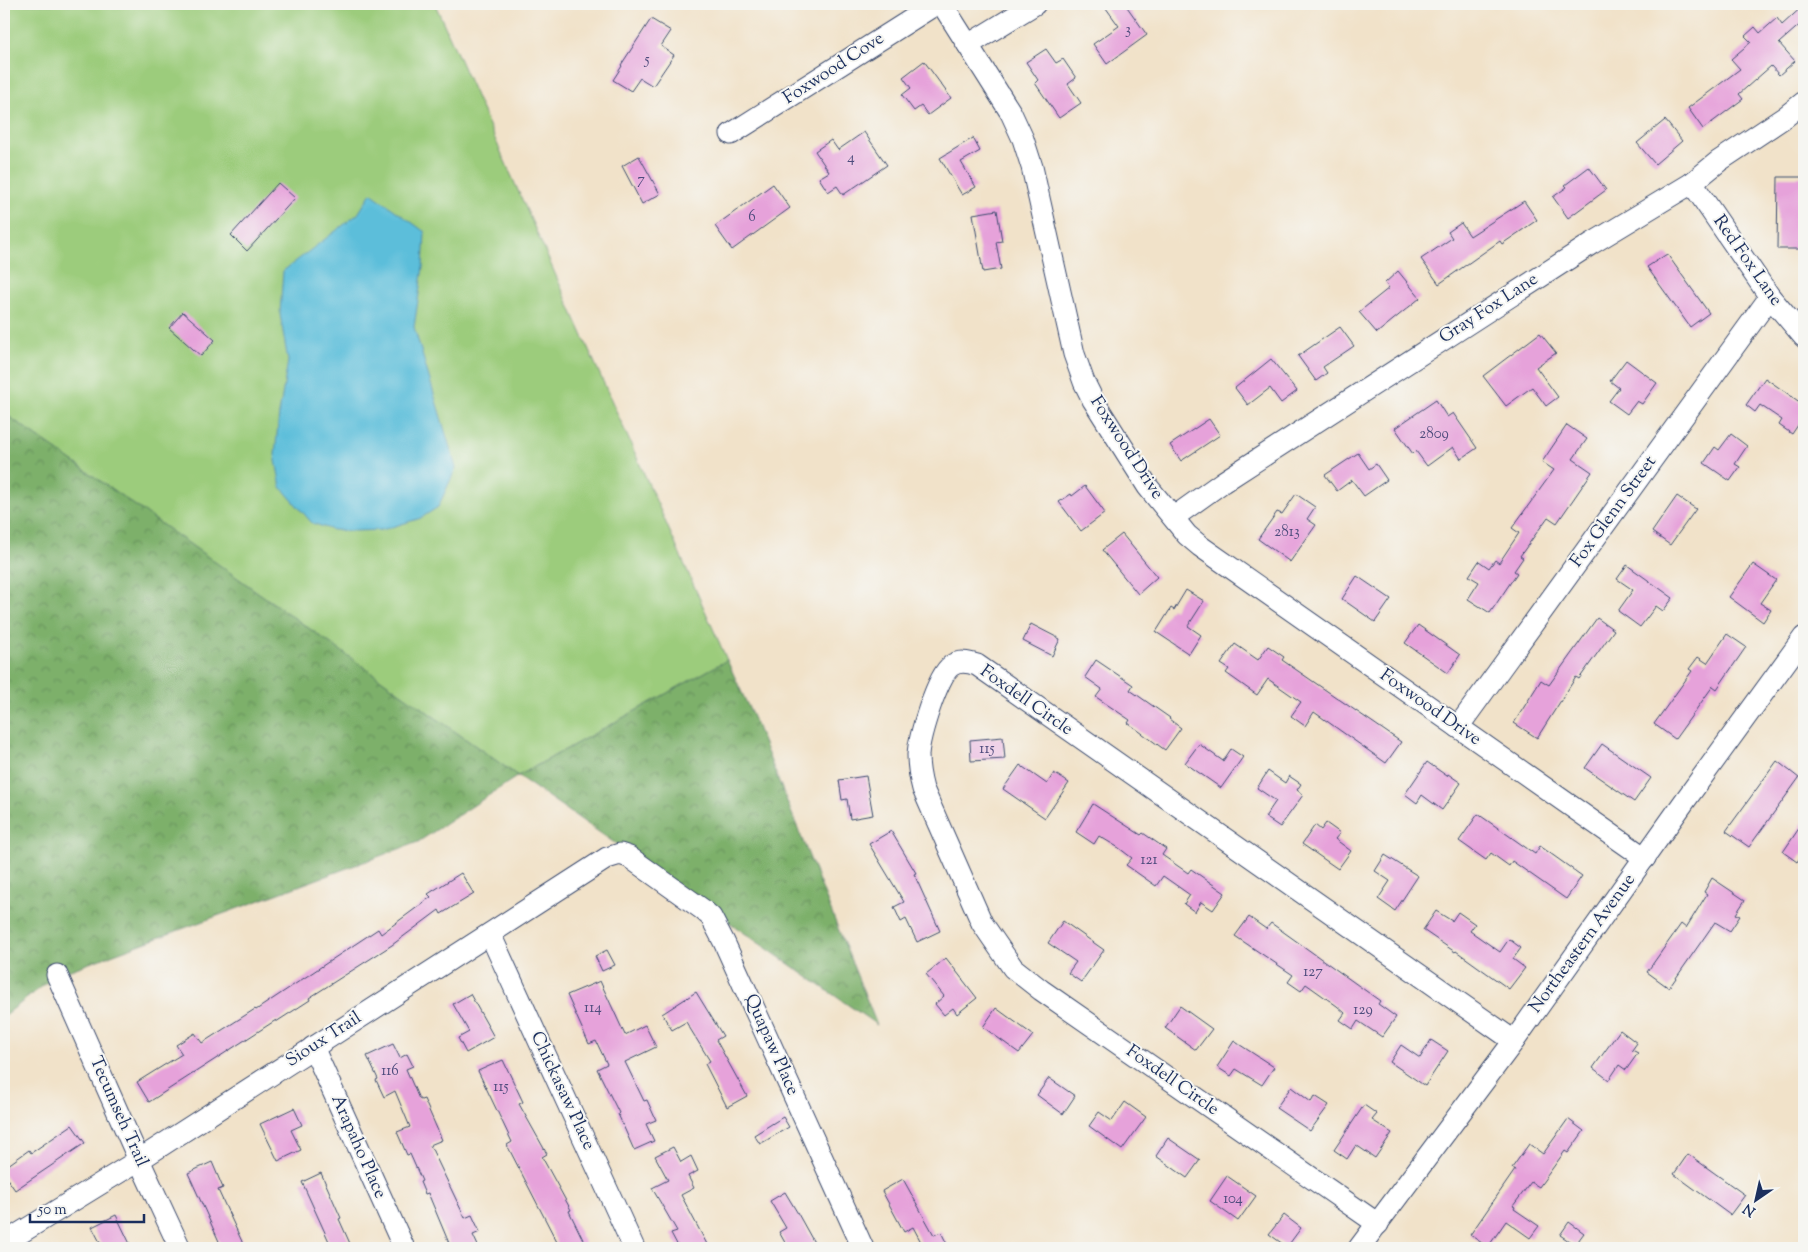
<svg xmlns="http://www.w3.org/2000/svg" width="1808" height="1252" viewBox="0 0 1808 1252" font-family="'Sorts Mill Goudy',serif">
<style>
.green{fill:#9ccc7b;stroke:#5c7e6c}
.forest{fill:url(#forest-crowns);stroke:#4c7064}
.water{fill:#5cbeda;stroke:#3c769c}
.building{fill:#e6a2da}
.lines{fill:none;stroke-linecap:round;stroke-linejoin:round}
.minor-casing{stroke:#3b4a6e;stroke-width:23}
.minor{stroke:#fff;stroke-width:21}
.labels{text-anchor:middle;dominant-baseline:central;stroke-width:4;stroke-linejoin:round;paint-order:stroke}
.number-label{font-size:15px;fill:#4e4c7d}
.street-label{font-size:18px;fill:#1b2f5e;stroke:#f6f6f2}
</style>
<defs>
<pattern id="forest-crowns" width="20" height="18" patternUnits="userSpaceOnUse" patternTransform="scale(1.25)"><rect width="20" height="18" fill="#7db06b"/><path d="M2 6a3 3 0 1 1 6 0M12 15a3 3 0 1 1 6 0" fill="none" stroke="#66905b"/></pattern>
</defs>
<rect width="100%" height="100%" fill="#f6f6f2"/>
<filter id="ink" filterUnits="userSpaceOnUse"><feTurbulence type="fractalNoise" baseFrequency=".02" numOctaves="2"/><feDisplacementMap in="SourceGraphic" scale="10" xChannelSelector="R" yChannelSelector="G"/><feConvolveMatrix kernelMatrix="1 2 1 2 8 2 1 2 1" color-interpolation-filters="sRGB"/></filter>
<filter id="wash" filterUnits="userSpaceOnUse"><feTurbulence type="fractalNoise" baseFrequency=".0096" numOctaves="4" result="noise"/><feDisplacementMap in="SourceGraphic" scale="20" xChannelSelector="R" yChannelSelector="G"/><feGaussianBlur stdDeviation="1.12" result="paint"/><feColorMatrix in="noise" values="0 0 0 0 0 0 0 0 0 0 0 0 0 0 0 0 0 1.4 0 .05"/><feComposite in="paint" operator="in"/></filter>
<g filter="url(#wash)">
<rect width="100%" height="100%" fill="#f1e2c9"/>
<polygon class="green" points="4,4 435,4 727,660 518,776 4,413"/>
<polygon class="forest" points="4,413 518,776 727,660 753,717 877,1025 518,776 418,842 57,975 4,1016"/>
<polygon class="water" points="371,193 425,232 423,267 414,327 456,468 438,507 421,518 382,530 355,531 333,530 312,523 281,487 275,455 279,414 288,361 280,314 283,271 358,214"/>
<g id="blocks">
<g class="building">
<polygon points="1103,4 1125,4 1147,35 1107,64 1093,44 1119,26"/>
<polygon points="1804,5 1804,21 1779,43 1795,61 1779,75 1771,66 1739,94 1743,99 1703,129 1688,108 1740,69 1731,59 1751,42 1745,36 1755,27 1760,33 1777,18 1782,25"/>
<polygon points="651,19 671,31 661,46 674,55 653,86 640,78 631,91 613,80 622,66 621,65"/>
<polygon points="1046,49 1056,63 1063,59 1076,78 1068,84 1081,103 1059,118 1035,83 1038,80 1026,62"/>
<polygon points="924,61 951,98 928,115 921,106 914,111 902,95 911,88 903,77"/>
<polygon points="1665,120 1682,141 1655,164 1637,143"/>
<polygon points="864,132 887,165 843,195 837,186 828,192 819,178 829,172 815,151 831,140 838,150"/>
<polygon points="973,138 980,151 961,162 976,187 962,195 940,158"/>
<polygon points="639,156 660,194 642,204 622,166"/>
<polygon points="1589,167 1606,190 1568,218 1553,197 1567,187 1565,185"/>
<polygon points="1778,177 1804,177 1804,249 1777,249"/>
<polygon points="278,183 295,198 247,251 231,235"/>
<polygon points="773,184 790,208 732,250 715,226"/>
<polygon points="1524,201 1537,220 1502,244 1500,241 1439,284 1421,259 1452,238 1448,232 1461,223 1470,236"/>
<polygon points="997,210 1002,241 996,242 1001,269 983,272 973,214"/>
<polygon points="1667,254 1709,313 1690,327 1647,267"/>
<polygon points="1398,271 1420,298 1377,333 1359,312 1389,288 1385,283"/>
<polygon points="183,312 215,340 201,356 169,328"/>
<polygon points="1340,327 1354,346 1323,367 1327,373 1316,381 1298,356"/>
<polygon points="1540,333 1556,353 1536,367 1558,397 1546,406 1532,387 1506,406 1483,376"/>
<polygon points="1271,359 1297,391 1281,403 1270,388 1248,405 1235,388"/>
<polygon points="1626,360 1657,383 1642,404 1637,401 1627,414 1609,401 1619,388 1610,381"/>
<polygon points="1765,378 1804,405 1804,416 1792,434 1779,425 1782,420 1760,405 1755,412 1746,405"/>
<polygon points="1436,400 1447,417 1453,413 1477,448 1461,459 1453,447 1427,466 1416,451 1413,454 1395,428"/>
<polygon points="1209,419 1220,435 1181,461 1170,445"/>
<polygon points="1567,425 1587,439 1573,459 1592,472 1557,523 1548,517 1520,556 1523,558 1514,571 1517,573 1490,613 1468,599 1479,582 1469,576 1479,561 1489,568 1495,560 1499,563 1519,533 1512,528 1554,470 1542,462"/>
<polygon points="1731,434 1747,446 1735,464 1740,467 1730,481 1704,463 1715,447 1719,450"/>
<polygon points="1358,453 1369,469 1376,464 1387,480 1364,496 1352,480 1337,491 1325,475"/>
<polygon points="1085,486 1105,513 1081,531 1059,502 1071,494 1072,496"/>
<polygon points="1296,494 1315,507 1307,519 1316,525 1290,562 1258,539 1277,512 1282,514"/>
<polygon points="1677,496 1696,509 1670,545 1652,532"/>
<polygon points="1122,534 1157,577 1138,594 1102,550"/>
<polygon points="1753,564 1776,580 1760,603 1771,610 1763,622 1729,597"/>
<polygon points="1627,565 1673,598 1663,611 1656,606 1640,627 1618,611 1633,590 1617,579"/>
<polygon points="1357,576 1391,599 1375,622 1342,599"/>
<polygon points="1186,590 1204,601 1188,626 1201,635 1189,654 1156,632 1171,608 1174,610"/>
<polygon points="1597,618 1614,630 1579,679 1576,677 1537,738 1514,723 1541,680 1549,685"/>
<polygon points="1031,624 1060,639 1052,656 1023,641"/>
<polygon points="1418,625 1460,655 1448,673 1405,643"/>
<polygon points="1727,634 1746,647 1717,689 1713,686 1675,739 1654,724 1692,671 1689,669 1698,657 1707,663"/>
<polygon points="1235,644 1258,660 1268,646 1284,657 1282,660 1401,742 1386,763 1314,712 1305,726 1291,716 1301,702 1268,679 1257,695 1226,673 1229,669 1221,664"/>
<polygon points="1096,660 1133,685 1130,690 1170,718 1169,719 1181,728 1165,750 1128,723 1130,720 1096,697 1102,689 1085,677"/>
<polygon points="1003,737 1005,759 971,761 970,740"/>
<polygon points="1199,744 1223,761 1231,749 1243,757 1221,788 1185,763"/>
<polygon points="1602,744 1651,778 1634,802 1585,768"/>
<polygon points="1777,761 1799,778 1749,847 1726,831"/>
<polygon points="1427,762 1447,776 1448,774 1461,783 1442,810 1422,795 1417,803 1405,794"/>
<polygon points="1020,765 1047,784 1054,773 1069,783 1045,818 1003,789"/>
<polygon points="1268,771 1285,783 1289,776 1301,784 1297,790 1303,795 1280,827 1265,817 1276,801 1257,788"/>
<polygon points="866,776 873,815 850,819 847,799 842,800 839,780"/>
<polygon points="1093,804 1141,835 1143,833 1166,849 1162,855 1188,873 1191,869 1225,893 1213,910 1201,902 1195,912 1184,904 1190,895 1163,876 1156,886 1126,865 1132,858 1119,848 1099,836 1094,844 1076,832"/>
<polygon points="1478,814 1535,854 1540,846 1582,876 1566,899 1512,861 1509,866 1491,853 1486,860 1459,841"/>
<polygon points="1804,821 1804,852 1797,862 1783,852"/>
<polygon points="1326,823 1340,833 1335,839 1351,851 1338,869 1302,844 1315,825 1321,830"/>
<polygon points="891,831 916,873 914,874 940,931 917,942 906,919 901,922 894,907 904,902 869,844"/>
<polygon points="1385,855 1418,876 1395,911 1378,899 1390,881 1375,871"/>
<polygon points="461,873 474,894 441,914 439,910 392,945 309,998 310,1000 276,1022 276,1020 149,1102 137,1082 182,1054 176,1045 195,1033 202,1043 255,1009 256,1010 378,929 381,934 431,897 428,894"/>
<polygon points="1712,878 1745,900 1736,914 1740,916 1730,931 1715,922 1669,988 1647,972 1681,924 1686,928 1707,894 1704,892"/>
<polygon points="1436,911 1452,921 1458,912 1475,924 1470,931 1500,952 1509,939 1521,948 1513,959 1525,968 1509,989 1456,951 1455,952 1423,930"/>
<polygon points="1249,917 1266,929 1271,923 1380,1001 1378,1004 1396,1017 1382,1037 1358,1021 1353,1029 1340,1020 1345,1013 1337,1006 1306,984 1301,991 1288,982 1293,975 1235,936"/>
<polygon points="1063,921 1104,950 1081,982 1068,973 1076,962 1048,943"/>
<polygon points="607,950 615,965 602,971 595,956"/>
<polygon points="946,958 977,998 957,1014 953,1008 944,1015 935,1004 944,996 926,974"/>
<polygon points="600,981 625,1035 645,1025 656,1047 625,1062 644,1101 647,1100 656,1120 646,1124 654,1141 634,1150 618,1114 619,1113 597,1069 607,1064 596,1041 589,1044 567,995"/>
<polygon points="696,992 723,1036 716,1040 747,1096 727,1107 705,1064 710,1061 686,1022 672,1030 662,1014"/>
<polygon points="470,994 494,1037 466,1053 458,1038 469,1032 453,1004"/>
<polygon points="1180,1006 1212,1029 1196,1050 1165,1028"/>
<polygon points="996,1008 1033,1035 1019,1053 983,1027"/>
<polygon points="1620,1030 1637,1043 1632,1050 1638,1053 1626,1070 1619,1065 1609,1080 1593,1068"/>
<polygon points="1431,1040 1448,1051 1425,1086 1390,1062 1401,1045 1420,1058"/>
<polygon points="1234,1041 1274,1067 1262,1085 1236,1069 1231,1076 1217,1067"/>
<polygon points="393,1044 400,1058 407,1054 413,1066 406,1069 419,1099 421,1100 424,1099 442,1140 430,1145 465,1218 472,1215 480,1232 473,1235 479,1248 451,1248 428,1193 425,1194 420,1182 422,1181 410,1154 407,1155 397,1132 410,1127 395,1091 384,1097 376,1080 378,1079 367,1056"/>
<polygon points="503,1060 523,1102 519,1104 547,1154 542,1157 571,1210 569,1211 587,1248 560,1248 507,1145 512,1142 478,1071"/>
<polygon points="1049,1078 1075,1096 1063,1114 1037,1095"/>
<polygon points="1291,1087 1311,1102 1315,1096 1329,1105 1310,1131 1276,1108"/>
<polygon points="1125,1102 1146,1117 1122,1150 1089,1126 1099,1112 1112,1121"/>
<polygon points="1364,1105 1377,1114 1372,1120 1392,1133 1375,1158 1356,1145 1347,1159 1334,1150"/>
<polygon points="294,1108 302,1125 291,1130 301,1150 278,1161 260,1124"/>
<polygon points="783,1117 789,1127 760,1144 754,1135"/>
<polygon points="1568,1119 1584,1131 1568,1153 1565,1151 1539,1187 1531,1182 1513,1206 1515,1207 1514,1209 1539,1226 1530,1238 1506,1221 1488,1247 1470,1235 1515,1170 1512,1168 1529,1144 1543,1154"/>
<polygon points="72,1125 85,1143 15,1190 4,1174 4,1168 29,1150 31,1153"/>
<polygon points="1168,1138 1200,1160 1187,1178 1156,1156"/>
<polygon points="673,1147 681,1162 691,1156 698,1171 688,1176 694,1188 681,1195 709,1248 679,1248 671,1233 677,1231 652,1188 668,1180 655,1156"/>
<polygon points="1688,1154 1745,1195 1730,1215 1674,1174"/>
<polygon points="212,1162 223,1188 218,1190 245,1248 222,1248 188,1173"/>
<polygon points="321,1173 341,1218 339,1219 352,1248 332,1248 302,1182"/>
<polygon points="1227,1176 1256,1196 1238,1221 1210,1201"/>
<polygon points="903,1179 934,1235 941,1232 949,1248 909,1248 921,1242 913,1227 904,1232 882,1191"/>
<polygon points="785,1192 797,1212 817,1248 788,1248 779,1232 786,1228 770,1201"/>
<polygon points="116,1215 132,1248 103,1248 92,1227"/>
<polygon points="1284,1215 1301,1228 1287,1247 1269,1234"/>
<polygon points="1569,1222 1584,1233 1575,1245 1560,1235"/>
</g>
</g>
</g>
<g filter="url(#ink)">
<use href="#blocks" fill-opacity="0" stroke="#3b4a6e" stroke-width="1"/>
<g class="lines">
<g class="minor-casing">
<g id="minor">
<polyline points="942,4 1011,113 1023,139 1032,167 1074,354 1084,382 1093,400 1148,487 1187,535 1200,546 1645,858"/>
<polyline points="968,45 1035,4"/>
<polyline points="731,134 936,4"/>
<polyline points="1692,183 1770,297 1804,337"/>
<polyline points="1174,517 1223,482 1591,244 1692,183 1719,161 1785,117 1804,102"/>
<polyline points="1458,727 1770,297"/>
<polyline points="490,934 634,1248"/>
<polyline points="57,975 139,1160 180,1248"/>
<polyline points="313,1047 404,1248"/>
<path d="M1378,1224L1041,990L1013,968L982,923L923,789C920,778 918,766 918,755C919,737 937,676 951,666C959,660 968,662 977,665L1514,1041"/>
<polyline points="4,1243 139,1160 607,858 620,854 629,857 702,909 711,917 724,942 863,1248"/>
<polyline points="1359,1248 1514,1041 1684,802 1804,637"/>
</g>
</g>
<use href="#minor" class="minor"/>
</g>
</g>
<g class="labels">
<g class="number-label">
<text x="1128" y="30">3</text>
<text x="647" y="60">5</text>
<text x="851" y="158">4</text>
<text x="641" y="180">7</text>
<text x="752" y="217">6</text>
<text x="1434" y="434">2809</text>
<text x="1287" y="532">2813</text>
<text x="987" y="749">115</text>
<text x="1149" y="860">121</text>
<text x="1313" y="972">127</text>
<text x="593" y="1008">114</text>
<text x="1363" y="1010">129</text>
<text x="390" y="1071">116</text>
<text x="501" y="1087">115</text>
<text x="1233" y="1199">104</text>
</g>
<g class="street-label">
<text transform="translate(834 69) rotate(-33)">Foxwood Cove</text>
<text transform="translate(1747 261) rotate(55)">Red Fox Lane</text>
<text transform="translate(1489 309) rotate(-33)">Gray Fox Lane</text>
<text transform="translate(1126 448) rotate(57)">Foxwood Drive</text>
<text transform="translate(1614 512) rotate(-54)">Fox Glenn Street</text>
<text transform="translate(1026 701) rotate(35)">Foxdell Circle</text>
<text transform="translate(1430 708) rotate(35)">Foxwood Drive</text>
<text transform="translate(1583 944) rotate(-54)">Northeastern Avenue</text>
<text transform="translate(324 1040) rotate(-33)">Sioux Trail</text>
<text transform="translate(771 1045) rotate(66)">Quapaw Place</text>
<text transform="translate(1172 1081) rotate(35)">Foxdell Circle</text>
<text transform="translate(562 1091) rotate(65)">Chickasaw Place</text>
<text transform="translate(118 1112) rotate(66)">Tecumseh Trail</text>
<text transform="translate(358 1147) rotate(66)">Arapaho Place</text>
</g>
</g>
<rect width="1808" height="1252" fill="none" stroke="#f6f6f2" stroke-width="20"/>
<g transform="translate(1756 1200) rotate(214)" stroke="#f6f6f2" stroke-width="4" paint-order="stroke">
<path d="M0-4L9 19L0 12L-9 19Z" fill="#1b2f5e"/>
<text y="-8" font-size="14" font-weight="bold" text-anchor="middle" fill="#1b2f5e">N</text>
</g>
<path d="M30 1214v8h114v-8" fill="none" stroke="#1b2f5e" stroke-width="2.5"/>
<text x="38" y="1214" font-size="15" fill="#1b2f5e" stroke="#f6f6f2" stroke-width="4" paint-order="stroke">50 m</text>
</svg>
